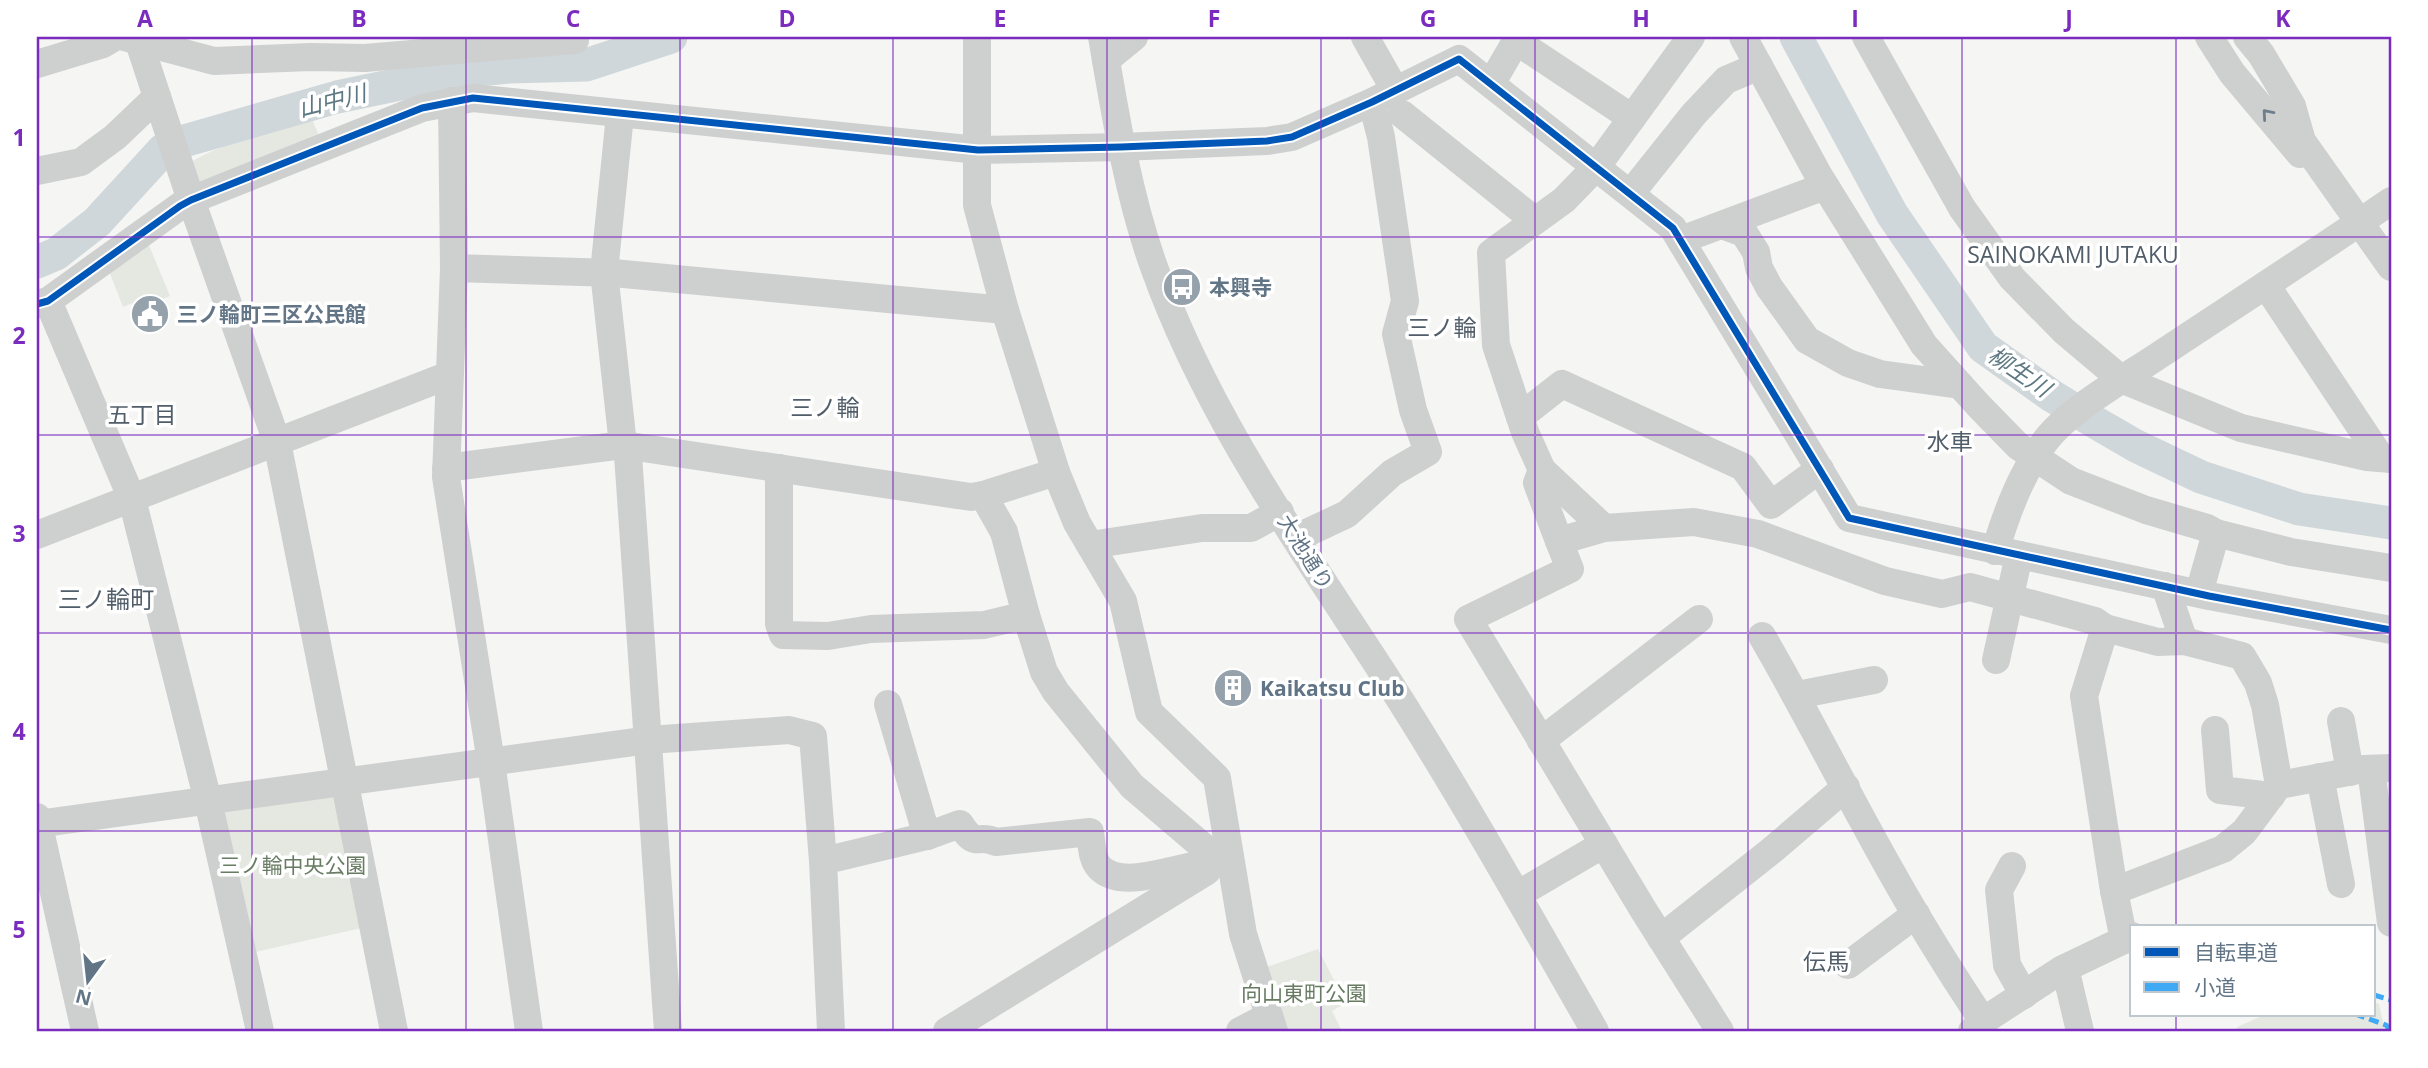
<svg xmlns="http://www.w3.org/2000/svg" width="2428" height="1068" viewBox="0 0 2428 1068" font-family="'Open Sans','Noto Sans JP',sans-serif">
<style>
.green{fill:#e4e8e1}
.lines{fill:none;stroke-linecap:round;stroke-linejoin:round}
.river{stroke:#cfd7da;stroke-width:33}
.minor{stroke:#ced0d0;stroke-width:28}
.quiet{stroke:#3fa9f5;stroke-width:5;stroke-dasharray:10 5;stroke-linecap:butt}
.cycleway-casing{stroke:#fff;stroke-width:11}
.cycleway{stroke:#0057b8;stroke-width:7}
.oneway{stroke:#6d7e8d}
.grid{fill:none;stroke:#7b2cbf;stroke-width:2;stroke-opacity:0.55}
.labels{text-anchor:middle;dominant-baseline:central;stroke-width:7;stroke-linejoin:round;paint-order:stroke}
.poi-label{font-size:21px;font-weight:bold;fill:#627586;stroke:#fff;text-anchor:start}
.street-label{font-size:21px;fill:#627586;stroke:#fff}
.park-label{font-size:21px;fill:#677c62;stroke:#fff}
.water-label{font-size:23px;font-style:italic;fill:#5e7883;stroke:#fff}
.neighbourhood-label{font-size:23px;fill:#515e6a;stroke:#fff}
.quarter-label{font-size:24px;fill:#515e6a;stroke:#fff}
.neatline{fill:none;stroke:#7b2cbf;stroke-width:2.5}
.grid-label{font-size:23px;text-anchor:middle;font-weight:bold;fill:#7b2cbf}
</style>
<rect width="100%" height="100%" fill="#f5f5f3"/>
<g class="green">
<path d="M312,119L320,138L195,183L188,164C224,141 271,132 312,119Z"/>
<polygon points="148,243 170,296 136,310 133,303 123,307 109,271"/>
<polygon points="333,791 366,927 251,953 220,808"/>
<polygon points="1318,949 1346,1003 1332,1011 1342,1031 1282,1031 1264,968"/>
<polygon points="2374,1002 2379,1004 2385,1031 2234,1031 2239,1026 2267,1014 2374,1014"/>
</g>
<g class="lines">
<g class="river">
<polyline points="1796,37 1892,214 1983,347 2052,396 2098,424 2136,446 2201,477 2299,509 2391,523"/>
<polyline points="37,262 56,254 97,222 163,150 184,141 337,97 458,72 509,67 586,65 671,37"/>
</g>
<g class="minor">
<polyline points="124,37 214,61 311,57 365,58 575,40"/>
<polyline points="977,37 977,205 1005,310 1056,472 1077,523 1123,601 1149,712 1217,778 1243,934 1274,1031"/>
<path d="M1102,37C1115,113 1128,195 1154,267C1208,419 1305,552 1392,687C1464,800 1529,916 1595,1031"/>
<polyline points="1365,37 1395,90"/>
<polyline points="1743,37 1819,176 1924,345 1978,405 2018,446 2071,481 2146,510 2207,528 2216,533 2291,552 2391,568"/>
<polyline points="1866,37 1962,208 2012,278 2064,331 2121,379 2241,428 2367,457 2391,459"/>
<polyline points="2209,37 2232,73 2300,154"/>
<polyline points="2247,37 2261,54 2292,106 2302,141 2391,267"/>
<polyline points="138,39 191,200 277,442 394,1031"/>
<polyline points="1106,60 1134,37"/>
<polyline points="37,64 103,44 115,37"/>
<polyline points="1491,84 1516,41 1632,118"/>
<polyline points="452,101 454,268 446,477 491,762 529,1031"/>
<polyline points="1402,114 1534,220"/>
<polyline points="620,115 604,272 623,445 628,455 668,1031"/>
<polyline points="37,171 81,162 115,137 157,97"/>
<polyline points="1631,193 1694,114 1726,80 1759,66"/>
<polyline points="1722,225 1744,233 1756,252 1759,268 1769,287 1807,340 1848,363 1880,374 1960,385"/>
<polyline points="1681,240 1825,186"/>
<polyline points="454,268 613,273 1005,310"/>
<polyline points="2266,285 2381,458"/>
<polyline points="48,301 132,499 208,801 260,1031"/>
<polyline points="37,304 48,301 180,206 191,200 422,108 473,98 978,150 1121,147 1267,141 1292,137 1372,102 1459,59 1673,228 1849,518 2209,596 2391,630"/>
<polyline points="1520,417 1562,384 1743,467 1771,505 1820,469"/>
<polyline points="446,468 623,445 971,497 983,495 1056,472"/>
<polyline points="779,468 779,624 783,635 828,636 871,629 984,625 1026,615"/>
<polyline points="1542,470 1537,483 1559,541"/>
<polyline points="983,495 1004,532 1026,615 1044,672 1056,692 1132,786 1221,862"/>
<polyline points="1604,528 1542,470 1525,432 1496,345 1491,253 1564,200 1597,166 1691,37"/>
<polyline points="37,535 449,375"/>
<polyline points="1296,538 1347,514 1392,473 1428,452 1413,410 1396,334 1405,301 1381,137 1372,102"/>
<polyline points="1090,545 1202,528 1251,528 1280,512"/>
<path d="M1995,551C2007,512 2021,473 2046,440C2071,408 2127,377 2161,354C2238,303 2315,253 2391,201"/>
<polyline points="2165,586 2184,641"/>
<polyline points="2199,593 2216,533"/>
<path d="M1762,636C1808,715 1848,796 1893,875C1921,925 1951,973 1983,1021"/>
<polyline points="1996,660 2019,555"/>
<polyline points="1797,695 1874,680"/>
<polyline points="888,704 927,836"/>
<polyline points="2341,721 2350,772"/>
<polyline points="2215,730 2220,790 2271,796"/>
<polyline points="1541,741 1699,619"/>
<polyline points="2371,769 2391,923"/>
<polyline points="2320,777 2341,884"/>
<polyline points="37,817 85,1031"/>
<polyline points="37,824 649,740 789,730 813,736 823,861"/>
<polyline points="2012,866 1999,890 2007,965 2024,995"/>
<polyline points="2114,891 2223,849 2244,832 2279,785 2364,769 2391,768"/>
<polyline points="1517,895 1604,844"/>
<polyline points="1661,938 1771,851 1846,787"/>
<polyline points="2124,940 2114,891 2084,696 2105,628 2158,642 2184,641 2242,656 2258,683 2265,705 2279,785"/>
<polyline points="1848,965 1916,914"/>
<polyline points="2065,968 2080,1031"/>
<path d="M831,1031L823,861L927,836L960,824C977,850 976,833 996,842L1090,832C1092,844 1091,859 1100,868C1119,887 1161,873 1184,868C1196,865 1209,864 1221,862"/>
<polyline points="947,1031 1207,871"/>
<polyline points="1240,1031 1269,1016"/>
<polyline points="1720,1031 1644,911 1468,619 1570,569 1559,541 1604,528 1694,522 1758,534 1885,581 1942,594 1970,587 2095,621 2105,628"/>
<polyline points="1972,1031 1983,1021 2061,970 2132,936"/>
</g>
<g class="quiet">
<polyline points="2374,995 2391,1000"/>
<polyline points="2355,1014 2386,1025 2390,1031"/>
</g>
<g class="cycleway-casing">
<polyline id="cycleway" points="37,304 48,301 180,206 191,200 422,108 473,98 978,150 1121,147 1267,141 1292,137 1372,102 1459,59 1673,228 1849,518 2209,596 2391,630"/>
</g>
<use href="#cycleway" class="cycleway"/>
</g>
<defs><path id="oneway-chevron" d="M-2-3.5L2.5 0L-2 3.5" fill="none" stroke-width="1.6" stroke-linecap="round" stroke-linejoin="round" transform="scale(1.75)"/></defs>
<use class="oneway" href="#oneway-chevron" transform="translate(2267 114) rotate(-131)"/>
<path class="grid" d="M252,37V1031M466,37V1031M680,37V1031M893,37V1031M1107,37V1031M1321,37V1031M1535,37V1031M1748,37V1031M1962,37V1031M2176,37V926M37,237H2391M37,435H2391M37,633H2391M37,831H2391M2176,1014V1031"/>
<defs>
<g id="bus-disc" transform="scale(2.0125)"><circle r="9.5" fill="#95a2ac" stroke="#fff"/><path d="M-5-6H5V4H4V6H2V4H-2V6H-4V4H-5ZM-3.5-4V0h7V-4ZM-3.5 1.2v1.5H-2V1.2ZM2 1.2v1.5H3.5V1.2Z" fill="#fff"/></g>
<g id="civic-disc" transform="scale(2.0125)"><circle r="9.5" fill="#95a2ac" stroke="#fff"/><path d="M-.6-6.5H3V-4.5H.6V-3L4-1V1h2V6H-6V1h2V-1L-.6-3ZM-1.2 2.5V6h2.4V2.5Z" fill="#fff"/></g>
<g id="building-disc" transform="scale(2.0125)"><circle r="9.5" fill="#95a2ac" stroke="#fff"/><path d="M-4-6H4V6H1V3H-1V6H-4ZM-2.5-4.3h1.7v1.8h-1.7ZM.8-4.3h1.7v1.8H.8ZM-2.5-1h1.7V.8h-1.7ZM.8-1h1.7V.8H.8Z" fill="#fff"/></g>
</defs>
<g fill-rule="evenodd">
<use href="#bus-disc" x="1182" y="287"/>
<use href="#civic-disc" x="150" y="314"/>
<use href="#building-disc" x="1233" y="688"/>
</g>
<g class="labels">
<g class="poi-label">
<text x="1209" y="287">本興寺</text>
<text x="177" y="314">三ノ輪町三区公民館</text>
<text x="1260" y="688">Kaikatsu Club</text>
</g>
<g class="street-label">
<text transform="translate(1306 552) rotate(58)">大池通り</text>
</g>
<g class="park-label">
<text x="293" y="865">三ノ輪中央公園</text>
<text x="1304" y="993">向山東町公園</text>
</g>
<g class="water-label">
<text transform="translate(332 100) rotate(-14)">山中川</text>
<text transform="translate(2020 371) rotate(34)">柳生川</text>
</g>
<g class="neighbourhood-label">
<text x="2073" y="254">SAINOKAMI JUTAKU</text>
<text x="1442" y="327">三ノ輪</text>
<text x="825" y="407">三ノ輪</text>
<text x="142" y="414">五丁目</text>
<text x="1950" y="441">水車</text>
<text x="1826" y="961">伝馬</text>
</g>
<g class="quarter-label">
<text x="106" y="598">三ノ輪町</text>
</g>
</g>
<rect width="2428" height="1068" fill="none" stroke="#ffffff" stroke-width="77"/>
<rect x="2130" y="925" width="245" height="91" fill="#ffffff" stroke="#c0c8cf" stroke-width="2"/>
<rect x="2144" y="947" width="35" height="10" fill="#0057b8" stroke="#c0c8cf" stroke-width="2"/>
<text x="2194" y="960" font-size="21" fill="#627586">自転車道</text>
<rect x="2144" y="982" width="35" height="10" fill="#3fa9f5" stroke="#c0c8cf" stroke-width="2"/>
<text x="2194" y="995" font-size="21" fill="#627586">小道</text>
<g transform="translate(88 981) rotate(195)" stroke="#ffffff" stroke-width="5" paint-order="stroke">
<path d="M0-5L12 26L0 18L-12 26Z" fill="#627586"/>
<text y="-10" font-size="19" font-weight="bold" text-anchor="middle" fill="#627586">N</text>
</g>
<rect x="38" y="38" width="2352" height="992" class="neatline"/>
<g class="grid-label">
<text x="145" y="27">A</text>
<text x="359" y="27">B</text>
<text x="573" y="27">C</text>
<text x="787" y="27">D</text>
<text x="1000" y="27">E</text>
<text x="1214" y="27">F</text>
<text x="1428" y="27">G</text>
<text x="1641" y="27">H</text>
<text x="1855" y="27">I</text>
<text x="2069" y="27">J</text>
<text x="2283" y="27">K</text>
<text x="19" y="146">1</text>
<text x="19" y="344">2</text>
<text x="19" y="542">3</text>
<text x="19" y="740">4</text>
<text x="19" y="938">5</text>
</g>
</svg>
